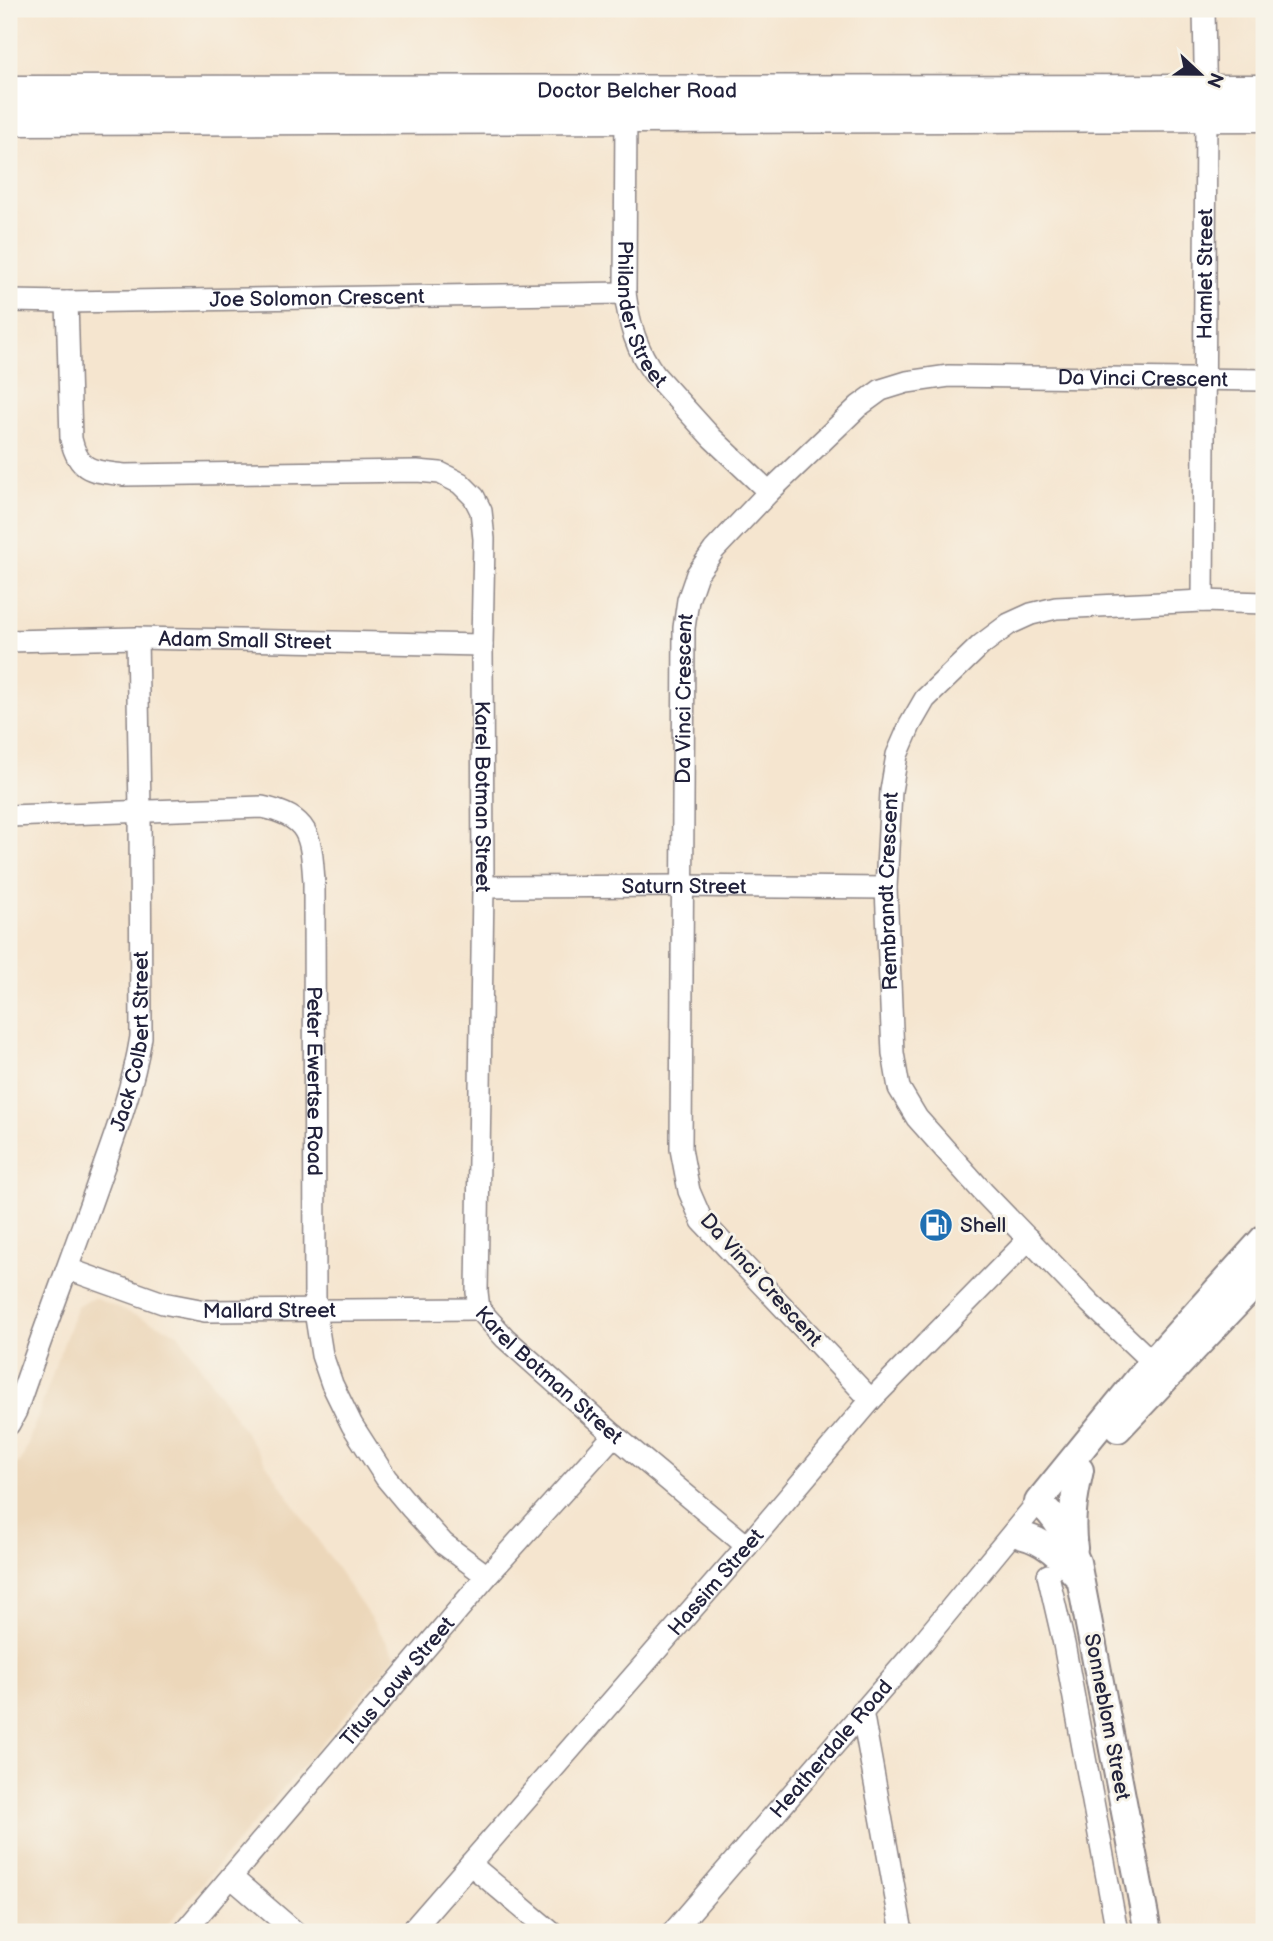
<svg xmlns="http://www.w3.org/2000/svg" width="1273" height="1941" viewBox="0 0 1273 1941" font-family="'Balsamiq Sans',sans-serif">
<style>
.built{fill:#ecd7ba}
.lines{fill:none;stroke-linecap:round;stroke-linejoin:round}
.minor-casing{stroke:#8c8485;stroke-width:24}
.tertiary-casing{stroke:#8c8485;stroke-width:30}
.secondary-casing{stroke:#8c8485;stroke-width:33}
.minor{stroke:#fff;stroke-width:21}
.tertiary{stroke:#fff;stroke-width:26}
.secondary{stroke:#fff;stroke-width:30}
.labels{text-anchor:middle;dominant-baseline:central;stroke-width:6;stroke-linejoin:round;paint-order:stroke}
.street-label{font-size:21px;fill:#22223b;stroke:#f7f3e8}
.poi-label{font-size:21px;fill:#22223b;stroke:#f7f3e8;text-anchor:start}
</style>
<rect width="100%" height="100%" fill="#f7f3e8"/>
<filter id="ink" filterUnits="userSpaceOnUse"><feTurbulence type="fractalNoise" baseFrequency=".0143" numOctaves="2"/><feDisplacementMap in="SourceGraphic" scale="14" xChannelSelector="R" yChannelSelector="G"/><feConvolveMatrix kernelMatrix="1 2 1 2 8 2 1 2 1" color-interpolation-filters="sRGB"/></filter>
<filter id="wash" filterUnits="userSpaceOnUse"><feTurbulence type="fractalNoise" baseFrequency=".00686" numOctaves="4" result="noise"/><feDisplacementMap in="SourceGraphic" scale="28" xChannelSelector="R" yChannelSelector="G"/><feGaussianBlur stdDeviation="1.57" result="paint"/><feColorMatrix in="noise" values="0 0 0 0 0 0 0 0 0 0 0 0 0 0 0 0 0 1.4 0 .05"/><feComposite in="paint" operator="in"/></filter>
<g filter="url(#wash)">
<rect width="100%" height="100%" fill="#f5e5cf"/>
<polygon class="built" points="94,1298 178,1333 396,1656 161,1932 26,1932 9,1917 9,1469 22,1460 77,1306"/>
</g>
<g filter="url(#ink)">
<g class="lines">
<g class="minor-casing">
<g id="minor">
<path id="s1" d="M626,107L625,293C629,323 636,350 655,375L712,438L769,492"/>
<path id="s2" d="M9,301L67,302L625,293"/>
<path id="s3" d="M67,302L71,439C79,473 93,471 124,475L417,471L440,473L460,483L474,497L481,511L484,539L482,645L483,887L477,1292L479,1309L505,1338L614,1435L747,1546"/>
<path id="s4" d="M1203,601L1206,116L1204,9"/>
<path id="s5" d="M9,641L137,638L482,645"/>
<path id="s6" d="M9,816L262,807C311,817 311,838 314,882L315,1311L322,1355L332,1384L352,1425L386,1478L412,1509L444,1544L487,1576"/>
<path id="s7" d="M483,887L682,886L886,888"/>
<path id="s8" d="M68,1269L163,1303L205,1311L479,1309"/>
<path id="s9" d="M1156,1376L1152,1362L1090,1303L983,1192L917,1118L899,1088L893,1053L886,888L891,791L897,755L910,725L925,699L981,645L1009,624L1031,614L1056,608L1203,601L1264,603"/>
<path id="s10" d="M871,1400L702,1221L689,1191L681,1149L684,628L688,600L697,574L714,550L769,492L859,406L881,390L907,382L949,376L1264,380"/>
<path id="s11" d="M9,1424L16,1411C42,1334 72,1257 99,1180C116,1133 133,1087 141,1037L140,811L137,638"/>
<polyline points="1048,1575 1064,1644 1117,1932"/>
<polyline points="862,1711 902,1932"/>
<polyline points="470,1864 551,1932"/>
<polyline points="231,1877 295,1932"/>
<path id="s12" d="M184,1932L487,1576L614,1435"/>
<path id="s13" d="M411,1932L747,1546L871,1400L1029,1239"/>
<path id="s14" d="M673,1932L923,1642L1038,1502"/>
</g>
</g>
<g class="tertiary-casing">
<g id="tertiary">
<polyline points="1118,1429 1264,1275"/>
<path d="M1020,1535C1045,1541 1059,1555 1075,1574"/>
<path d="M1074,1548C1070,1520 1074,1497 1080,1470"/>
<path d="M1148,1932L1077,1562C1067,1540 1058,1517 1038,1502L1152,1362L1264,1238"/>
</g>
</g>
<g class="secondary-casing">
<g id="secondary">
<path id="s15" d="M9,91L1264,90"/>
<polyline points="9,120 1264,116"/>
</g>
</g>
<use href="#minor" class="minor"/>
<use href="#tertiary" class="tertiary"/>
<use href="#secondary" class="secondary"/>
</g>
</g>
<defs>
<g id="fuel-disc" transform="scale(1.75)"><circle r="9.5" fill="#1f6fb2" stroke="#f7f3e8"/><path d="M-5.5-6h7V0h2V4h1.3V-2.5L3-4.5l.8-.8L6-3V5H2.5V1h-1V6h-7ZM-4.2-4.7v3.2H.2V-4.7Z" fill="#fff"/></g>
</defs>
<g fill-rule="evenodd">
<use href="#fuel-disc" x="936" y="1225"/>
</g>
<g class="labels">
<g class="street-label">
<text stroke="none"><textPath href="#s15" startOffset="628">Doctor Belcher Road</textPath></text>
<text stroke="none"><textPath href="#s4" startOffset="327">Hamlet Street</textPath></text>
<text stroke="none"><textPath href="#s2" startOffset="308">Joe Solomon Crescent</textPath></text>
<text stroke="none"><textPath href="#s1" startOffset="210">Philander Street</textPath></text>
<text stroke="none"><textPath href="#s10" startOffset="1423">Da Vinci Crescent</textPath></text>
<text stroke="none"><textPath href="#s5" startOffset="236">Adam Small Street</textPath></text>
<text stroke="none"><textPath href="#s10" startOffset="772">Da Vinci Crescent</textPath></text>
<text stroke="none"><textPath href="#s3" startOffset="868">Karel Botman Street</textPath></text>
<text stroke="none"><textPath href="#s7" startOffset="201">Saturn Street</textPath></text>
<text stroke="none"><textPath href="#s9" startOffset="586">Rembrandt Crescent</textPath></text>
<text stroke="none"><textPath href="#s11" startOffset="404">Jack Colbert Street</textPath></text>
<text stroke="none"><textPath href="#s6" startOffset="555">Peter Ewertse Road</textPath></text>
<text transform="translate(761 1280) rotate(48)">Da Vinci Crescent</text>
<text stroke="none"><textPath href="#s8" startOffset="208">Mallard Street</textPath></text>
<text stroke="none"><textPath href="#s3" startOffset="1477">Karel Botman Street</textPath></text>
<text stroke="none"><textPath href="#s13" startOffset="464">Hassim Street</textPath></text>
<text stroke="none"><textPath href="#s12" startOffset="329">Titus Louw Street</textPath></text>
<text transform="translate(1107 1717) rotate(79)">Sonneblom Street</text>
<text stroke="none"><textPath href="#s14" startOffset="242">Heatherdale Road</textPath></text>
</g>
<g class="poi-label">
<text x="960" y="1225">Shell</text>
</g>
</g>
<rect width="1273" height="1941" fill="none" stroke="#f7f3e8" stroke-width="35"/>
<g transform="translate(1200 74) rotate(112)" stroke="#f7f3e8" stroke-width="5" paint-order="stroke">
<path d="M0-5L12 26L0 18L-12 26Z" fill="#22223b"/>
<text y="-10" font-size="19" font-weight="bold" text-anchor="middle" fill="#22223b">N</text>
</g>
</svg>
